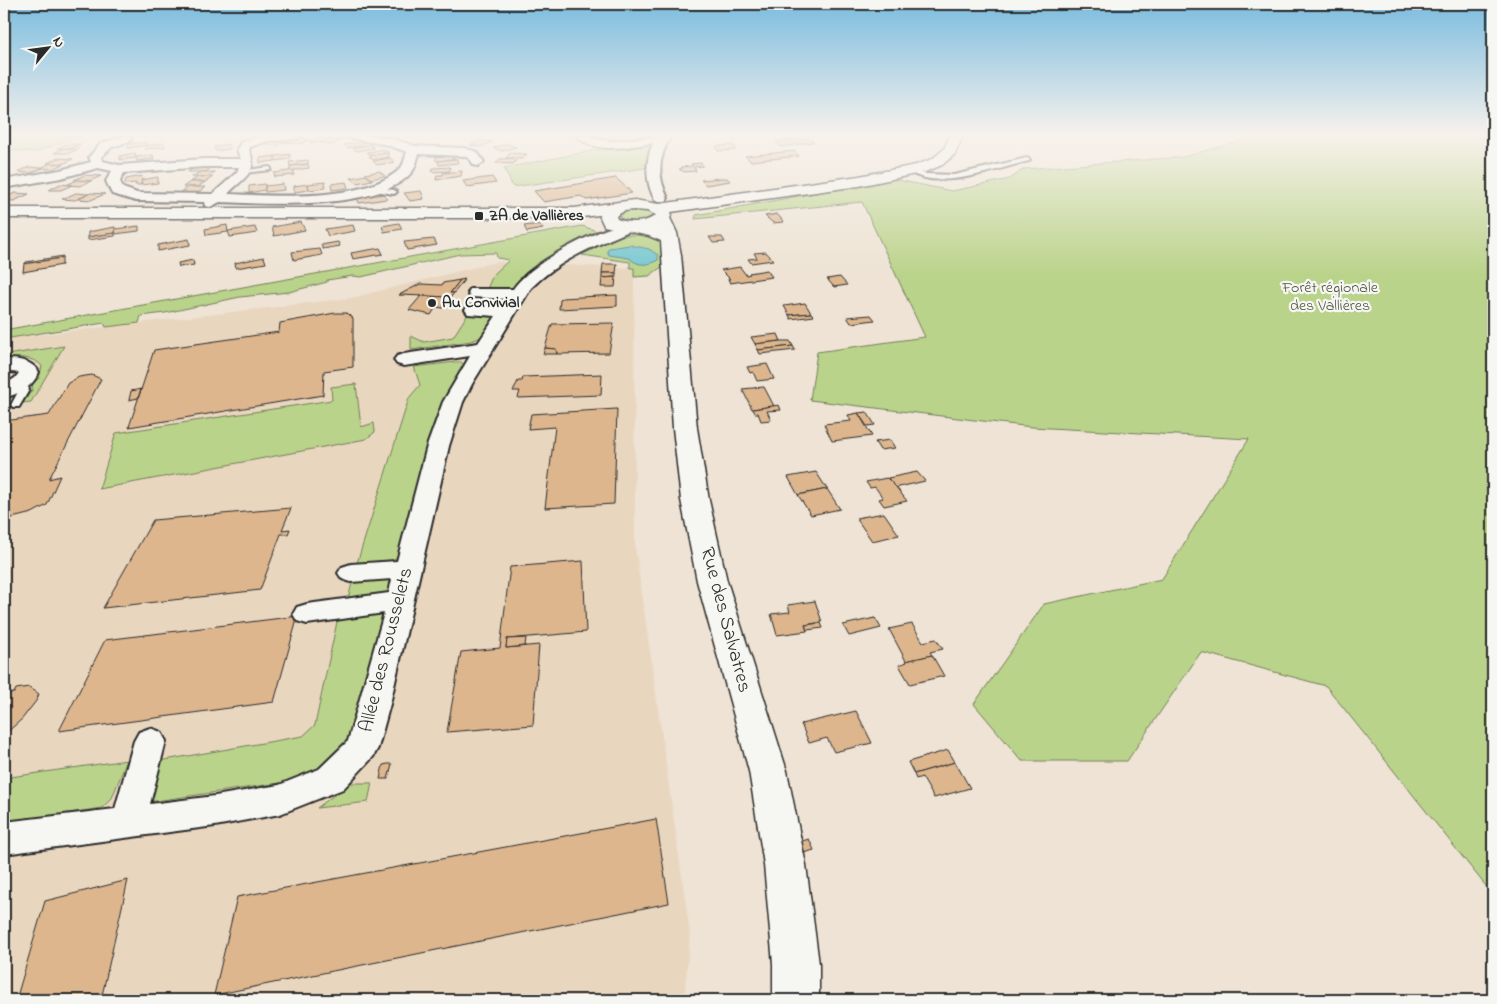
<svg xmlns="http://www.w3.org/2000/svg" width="1497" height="1004" viewBox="0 0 1497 1004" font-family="'Indie Flower',sans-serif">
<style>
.built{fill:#e9d6bf}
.green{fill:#bad38a;stroke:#727f5a}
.water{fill:#77c7d1;stroke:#59898f}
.building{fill:#ddb68e;stroke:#2b2b2b}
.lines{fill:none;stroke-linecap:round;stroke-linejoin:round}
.lane-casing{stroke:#2b2b2b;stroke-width:4}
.street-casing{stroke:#2b2b2b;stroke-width:4}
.secondary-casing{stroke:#2b2b2b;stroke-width:3}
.lane{fill:#f6f6f2;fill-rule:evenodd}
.street{fill:#f6f6f2;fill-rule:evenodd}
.secondary{fill:#f6f6f2;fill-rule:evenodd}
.poi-dot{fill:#2b2b2b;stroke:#f6f6f2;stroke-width:2}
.labels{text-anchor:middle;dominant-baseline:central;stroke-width:4.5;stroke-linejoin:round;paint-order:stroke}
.far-poi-label{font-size:16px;font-weight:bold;fill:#2b2b2b;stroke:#f6f6f2;text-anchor:start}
.far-park-label{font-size:16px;fill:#4f5543;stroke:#f6f6f2}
.street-label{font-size:20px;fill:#2b2b2b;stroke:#f6f6f2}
</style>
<rect width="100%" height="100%" fill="#eee3d4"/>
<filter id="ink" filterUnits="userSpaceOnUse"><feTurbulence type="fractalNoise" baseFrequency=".02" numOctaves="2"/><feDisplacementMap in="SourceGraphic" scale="10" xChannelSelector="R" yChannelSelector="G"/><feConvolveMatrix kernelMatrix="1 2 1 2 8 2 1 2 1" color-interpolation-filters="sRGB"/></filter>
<g filter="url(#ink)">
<polygon class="built" points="496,262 634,268 635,546 690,934 684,1000 4,1000 4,339 351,298"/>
<g class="green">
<polygon points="4,135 82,135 36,152 4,150"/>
<polygon points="1261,135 1493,135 1493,895 1326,686 1201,652 1127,761 1022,761 974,704 1044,604 1162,579 1249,439 1032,427 810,400 817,352 925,337 862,202 695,219 696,215 892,179 952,191 1010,179 1024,169 1183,157"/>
<polygon points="651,142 651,149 645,168 513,187 504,168 606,148"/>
<path d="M635,210L649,212L652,216C644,224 628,224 619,217L625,212Z"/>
<polygon points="582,226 597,231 526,272 516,286 512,289 487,289 493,275 509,260 497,258 496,253 460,254 361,277 353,276 327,280 327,282 289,292 240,297 165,313 141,316 139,323 106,327 104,323 4,339 4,330"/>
<polygon points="620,235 647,235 661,240 663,266 649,276 634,277 634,268 630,268 630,262 582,255"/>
<polygon points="469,312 498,314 482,337 471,341 411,350 411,336 424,342 453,337"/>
<path d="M64,346L31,402L23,403L32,390L33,382L39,378L42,366C33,356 16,357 4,359L6,355Z"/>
<path d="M456,362H461L465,366C432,419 418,495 401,555L392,560L357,563L409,398L420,385L414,367Z"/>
<polygon points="356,384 361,427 374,423 375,432 366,439 99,489 116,433 332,400 331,387"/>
<polygon points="389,578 396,584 393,591 381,597 347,603 353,579"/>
<polygon points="386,613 357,734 337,756 307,775 287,782 148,802 159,761 303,736 315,725 338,617"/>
<polygon points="127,760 112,798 102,808 4,823 4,778"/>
<polygon points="350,783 372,783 368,802 317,808"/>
</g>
<path class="water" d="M630,245L649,249L658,255V260C647,266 638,266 629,258L609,255L607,251L609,248Z"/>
<g class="building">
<polygon points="319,137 331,139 321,143 309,142"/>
<polygon points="294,138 310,139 300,144 283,142"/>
<polygon points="809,138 814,142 781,147 776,142"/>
<polygon points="331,139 342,140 332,145 321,143"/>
<polygon points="276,140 287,141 276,146 265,144"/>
<polygon points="481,140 492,142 481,147 470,145"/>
<polygon points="146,142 147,145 128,148 128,144"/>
<polygon points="362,142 365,145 348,148 344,145"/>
<polygon points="164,143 165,147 145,149 145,146"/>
<polygon points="67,144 81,144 70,149 57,148"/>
<polygon points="228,144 230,149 216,151 214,147"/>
<polygon points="370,144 374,148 357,151 353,148"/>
<polygon points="507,144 516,147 502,151 493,148"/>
<polygon points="734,145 736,150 718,151 716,146"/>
<polygon points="64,148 70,149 79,149 69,153 54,153"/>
<polygon points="384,149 389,153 372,156 367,152"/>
<polygon points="794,151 799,156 751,161 745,156"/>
<polygon points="135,153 136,158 120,160 120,156"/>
<polygon points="386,153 390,157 373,160 369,156"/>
<polygon points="510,153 527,154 522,159 506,158"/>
<polygon points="290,154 290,159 275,161 275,156"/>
<polygon points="153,155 154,159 137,161 136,157"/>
<polygon points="454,155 454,159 436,161 436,157"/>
<polygon points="275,156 275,161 260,163 260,158"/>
<polygon points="58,158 73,159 63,164 47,163"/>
<polygon points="390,158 395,162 377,165 373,161"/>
<polygon points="518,158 513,164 496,163 500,159"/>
<polygon points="457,159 458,163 439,165 438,161"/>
<polygon points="308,160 308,164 290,166 289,162"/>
<polygon points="51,163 63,164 64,164 53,169 40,168"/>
<polygon points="701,163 703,166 694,167 696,171 684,172 679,169 682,169 681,167 693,166 691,164"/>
<polygon points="308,164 309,168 290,171 290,166"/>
<polygon points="29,167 40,168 43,168 31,173 18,172"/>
<polygon points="195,167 213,167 205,172 188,172"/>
<polygon points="450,167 450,171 432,172 433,168"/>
<polygon points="294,170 294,175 275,177 274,173"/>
<polygon points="379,171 385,176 371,179 365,174"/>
<polygon points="462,171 461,176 436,180 437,175 443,175 443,173"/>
<polygon points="200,172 215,172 207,177 192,177"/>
<polygon points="85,175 101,176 90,181 74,180"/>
<polygon points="366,175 372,180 357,183 351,178"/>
<polygon points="142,176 141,185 135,185 136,183 125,184 126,179"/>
<polygon points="158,177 158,183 141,185 142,180"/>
<polygon points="198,177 213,177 205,182 190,182"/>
<polygon points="492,177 496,183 467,187 463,181"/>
<polygon points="616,178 632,193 586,200 581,196 544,202 534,191"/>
<polygon points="722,178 727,178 730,181 706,185 701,180"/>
<polygon points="77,180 90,181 91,181 80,186 66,185"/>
<polygon points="190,182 205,182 198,187 183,187"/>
<polygon points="325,182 326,188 309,190 308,184"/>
<polygon points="346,182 348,188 332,190 331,184"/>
<polygon points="60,184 72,185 61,190 49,190"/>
<polygon points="265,184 265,190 249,193 249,186"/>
<polygon points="283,184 284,190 265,192 265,186"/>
<polygon points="308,184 309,190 294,192 294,186"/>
<polygon points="188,187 206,187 197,193 180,192"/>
<polygon points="421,191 424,199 410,201 404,193"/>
<polygon points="15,193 29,194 14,201 4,200 4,198"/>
<polygon points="76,193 89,194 75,200 62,199"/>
<polygon points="91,193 105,194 91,200 78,199"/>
<polygon points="384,194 387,199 359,203 357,198"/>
<polygon points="777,214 784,222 773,223 765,216"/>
<polygon points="301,222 305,230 274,236 272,227"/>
<polygon points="399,223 402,229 384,232 382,226"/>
<polygon points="539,224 543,229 527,232 524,226"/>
<polygon points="227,225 228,232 206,235 205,229"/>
<polygon points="353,225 355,231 328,236 325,229"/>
<polygon points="139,226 139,231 115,234 115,229"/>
<polygon points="115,227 115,233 88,237 88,232"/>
<polygon points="255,227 257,233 230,237 228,231"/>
<polygon points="115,233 115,236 88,240 88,237"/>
<polygon points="709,237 722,237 725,242 713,243"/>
<polygon points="189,239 190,245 158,251 158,245"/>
<polygon points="434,239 437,245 407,250 404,242"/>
<polygon points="338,242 340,246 323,249 321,245"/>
<polygon points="380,248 383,254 353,259 351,253"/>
<polygon points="320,249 322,255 294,260 292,252"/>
<polygon points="766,252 773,260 751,263 748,259 757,258 754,253"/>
<polygon points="63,256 62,258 25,264 26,262"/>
<polygon points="264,257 266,263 236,268 235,263"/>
<polygon points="62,258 62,265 23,272 24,264"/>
<polygon points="193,260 194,265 179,267 178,263"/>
<polygon points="603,264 617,264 616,273 602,273"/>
<polygon points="740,267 746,275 750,274 749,273 767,270 772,277 730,283 728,279 730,279 721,270"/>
<polygon points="602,273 616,273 616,277 602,278"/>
<polygon points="616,277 615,287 601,287 602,278"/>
<polygon points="840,277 847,285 834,287 827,279"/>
<polygon points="465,279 454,293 450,293 460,280"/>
<polygon points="460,280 450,293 454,293 451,297 399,295 420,284 442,285 443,283"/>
<polygon points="617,295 617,306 559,309 560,300 562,298"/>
<polygon points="421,296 451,297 443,308 436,307 431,315 409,310"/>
<polygon points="805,303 811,313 789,315 784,306"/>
<polygon points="335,313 346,313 353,318 353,367 324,371 323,395 129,427 154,350 279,332 280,323"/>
<polygon points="811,313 814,316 791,319 789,315"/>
<polygon points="871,315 875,320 851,323 847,317"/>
<polygon points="614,323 609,353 557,354 556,349 545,348 552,324"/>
<polygon points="778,334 781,341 755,344 751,337"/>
<polygon points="781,341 790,341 793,346 758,350 755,344"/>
<polygon points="793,346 795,350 760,354 758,350"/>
<polygon points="545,348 556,349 557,354 543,354"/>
<polygon points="767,364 774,379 757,381 753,372 750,373 747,367"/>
<polygon points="602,374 601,395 518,398 520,391 513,391 518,381 522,381 523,377"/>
<polygon points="92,375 101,379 49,479 60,476 47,505 32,513 12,518 4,516 4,510 9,501 4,502 4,421 49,415 68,383 79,377"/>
<polygon points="764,387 774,406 752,409 742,389"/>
<polygon points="141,389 138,398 129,400 131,391"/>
<polygon points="779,405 781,410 767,411 771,420 761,421 758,413 755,413 753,409"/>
<polygon points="617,409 614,504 545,508 555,427 528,429 531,414"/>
<polygon points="867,412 875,425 867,426 858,413"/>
<polygon points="858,413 872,436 832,441 824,424 851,421 848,415"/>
<polygon points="890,440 895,448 880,450 875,442"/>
<polygon points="816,472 827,489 798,495 788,477"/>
<polygon points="917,472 925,481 895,488 888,478"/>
<polygon points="887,478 896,487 907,501 884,506 879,499 883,498 875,487 870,488 866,482"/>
<polygon points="827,489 840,509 811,515 798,495"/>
<polygon points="291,508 282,530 290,529 288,534 281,534 260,590 103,608 153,520"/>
<polygon points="884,513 899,535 872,541 856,518"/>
<polygon points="583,561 586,632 507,639 506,648 539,645 533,725 447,732 461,652 500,648 510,567"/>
<polygon points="815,601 822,622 805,625 807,631 777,635 771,614 790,612 788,605"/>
<polygon points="298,616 274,702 59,731 105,640"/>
<polygon points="875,618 881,628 849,636 843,625"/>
<polygon points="821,623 823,628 807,630 805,625"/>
<polygon points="912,624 923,642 936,639 943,649 930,652 932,655 906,661 889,629"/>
<polygon points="526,638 525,646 506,648 507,639"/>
<polygon points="932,655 944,676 910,684 899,665 907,662 906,661"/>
<polygon points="29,687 39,694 36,701 22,719 4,735 4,694 14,693 16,689"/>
<polygon points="856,711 872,743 834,752 827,738 809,743 801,724"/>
<polygon points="948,750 955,762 914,774 908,762"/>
<polygon points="955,762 970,788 934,798 922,777 916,779 914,774"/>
<polygon points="388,764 392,764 388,779 380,779 383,765"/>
<polygon points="656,819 669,903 214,995 237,897"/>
<polygon points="809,839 814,850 804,853 799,842"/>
<polygon points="128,880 101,1000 16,1000 45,901"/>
</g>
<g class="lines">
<g class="lane-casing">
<g id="lane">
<path d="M1027,158L1030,160L1029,161C995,169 939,192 908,171L911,169L926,174L954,175Z"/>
<polygon points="269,167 271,168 271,170 244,173 241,171"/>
<polygon points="371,187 394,190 397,192 394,194 369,190 369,188"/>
<polygon points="22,380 27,383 29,390 19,407 13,407 11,405 19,390 17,383"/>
</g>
</g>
<g class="street-casing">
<g id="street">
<path d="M126,135L132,138L130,141L112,147L101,157L103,161L119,165L204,159H241L237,150L241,142L265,135H303L301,137L297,139L267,141L250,147L249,150C260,173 241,179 228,194C274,196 365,202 400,169C404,165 405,157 407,152L388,145L343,137L341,135H366L390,138L415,146L464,148L477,152L484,162L478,166L474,165L469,158L463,156L419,154C417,159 416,167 412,172C380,211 267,204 220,202L210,207L205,206L204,202L136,201L112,194L106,181L112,171L98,168L61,178L4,188V180L60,170L91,162L89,157L100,144ZM204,167H239L237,172L213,194L137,193L123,188L120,181L124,173Z"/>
<path d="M576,135C590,133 597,140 610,141L671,135C659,158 656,173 668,198L666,201H656C645,184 645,161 653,143C629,146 595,156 576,135Z"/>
<path d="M629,222L634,223L636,226L634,229C597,245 560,259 531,288L472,384L463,402L449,446L390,704L378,748L373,757L343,789L280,814L215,826L4,854V822L115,809L134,741L139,732L150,728L161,732L166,741L150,804L215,796L279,785L319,769L348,741L384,613L307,624L297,621L293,614L297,607L307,604L389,593L392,579L351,582L342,579L338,573L342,567L351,564L397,561L427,446L443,402L470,356L404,366L397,364L394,360L397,356L404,354L478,343L496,316L468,314L465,310L468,306H502L507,299L470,297L468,293L470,289H513C531,262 598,229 629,222Z"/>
<path d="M4,359C18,359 31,360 39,372C33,387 19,394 4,398V385L15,378L19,373L4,371Z"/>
</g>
</g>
<g class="secondary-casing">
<path id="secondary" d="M950,135H963L955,154L942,165L925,172L859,186L671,212L672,215L670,218L677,233L681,255L697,428L709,500L727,581L787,771L806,865L819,964V1000H773V964L764,865L749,771L697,581L681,500L673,428L661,241L649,236L604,226L599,215L574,218H4V208H574L634,200L659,204L859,176L916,165L932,159L944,149ZM634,210L647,211L656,215C645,224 629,223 617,219L616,216L624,211Z"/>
</g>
<use href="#lane" class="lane"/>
<use href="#street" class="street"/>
<use href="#secondary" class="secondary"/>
</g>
</g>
<linearGradient id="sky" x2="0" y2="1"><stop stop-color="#7bbcdf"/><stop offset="0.49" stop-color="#f7f2ec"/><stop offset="1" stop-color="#f7f2ec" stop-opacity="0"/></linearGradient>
<rect width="1497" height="275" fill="url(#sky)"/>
<g class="poi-dot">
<rect x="474" y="211" width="10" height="10" rx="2.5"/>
<circle cx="432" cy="303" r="5"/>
</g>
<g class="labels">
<g class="far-poi-label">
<text x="489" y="216">ZA de Vallières</text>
<text x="442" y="303">Au Convivial</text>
</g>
<g class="far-park-label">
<text x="1330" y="288">Forêt régionale<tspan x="1330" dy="18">des Vallières</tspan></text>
</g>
<g class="street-label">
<text transform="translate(725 620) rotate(75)">Rue des Salvatres</text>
<text transform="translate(387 650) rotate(-76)">Allée des Rousselets</text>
</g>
</g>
<rect width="1497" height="1004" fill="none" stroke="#f6f6f2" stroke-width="20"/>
<rect x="10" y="10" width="1477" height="984" fill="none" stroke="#2b2b2b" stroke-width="2" filter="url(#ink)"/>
<g transform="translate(48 48) rotate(61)" stroke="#f6f6f2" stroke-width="4" paint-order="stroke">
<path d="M0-4L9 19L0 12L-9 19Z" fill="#2b2b2b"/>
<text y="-8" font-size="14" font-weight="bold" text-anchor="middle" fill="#2b2b2b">N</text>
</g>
</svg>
